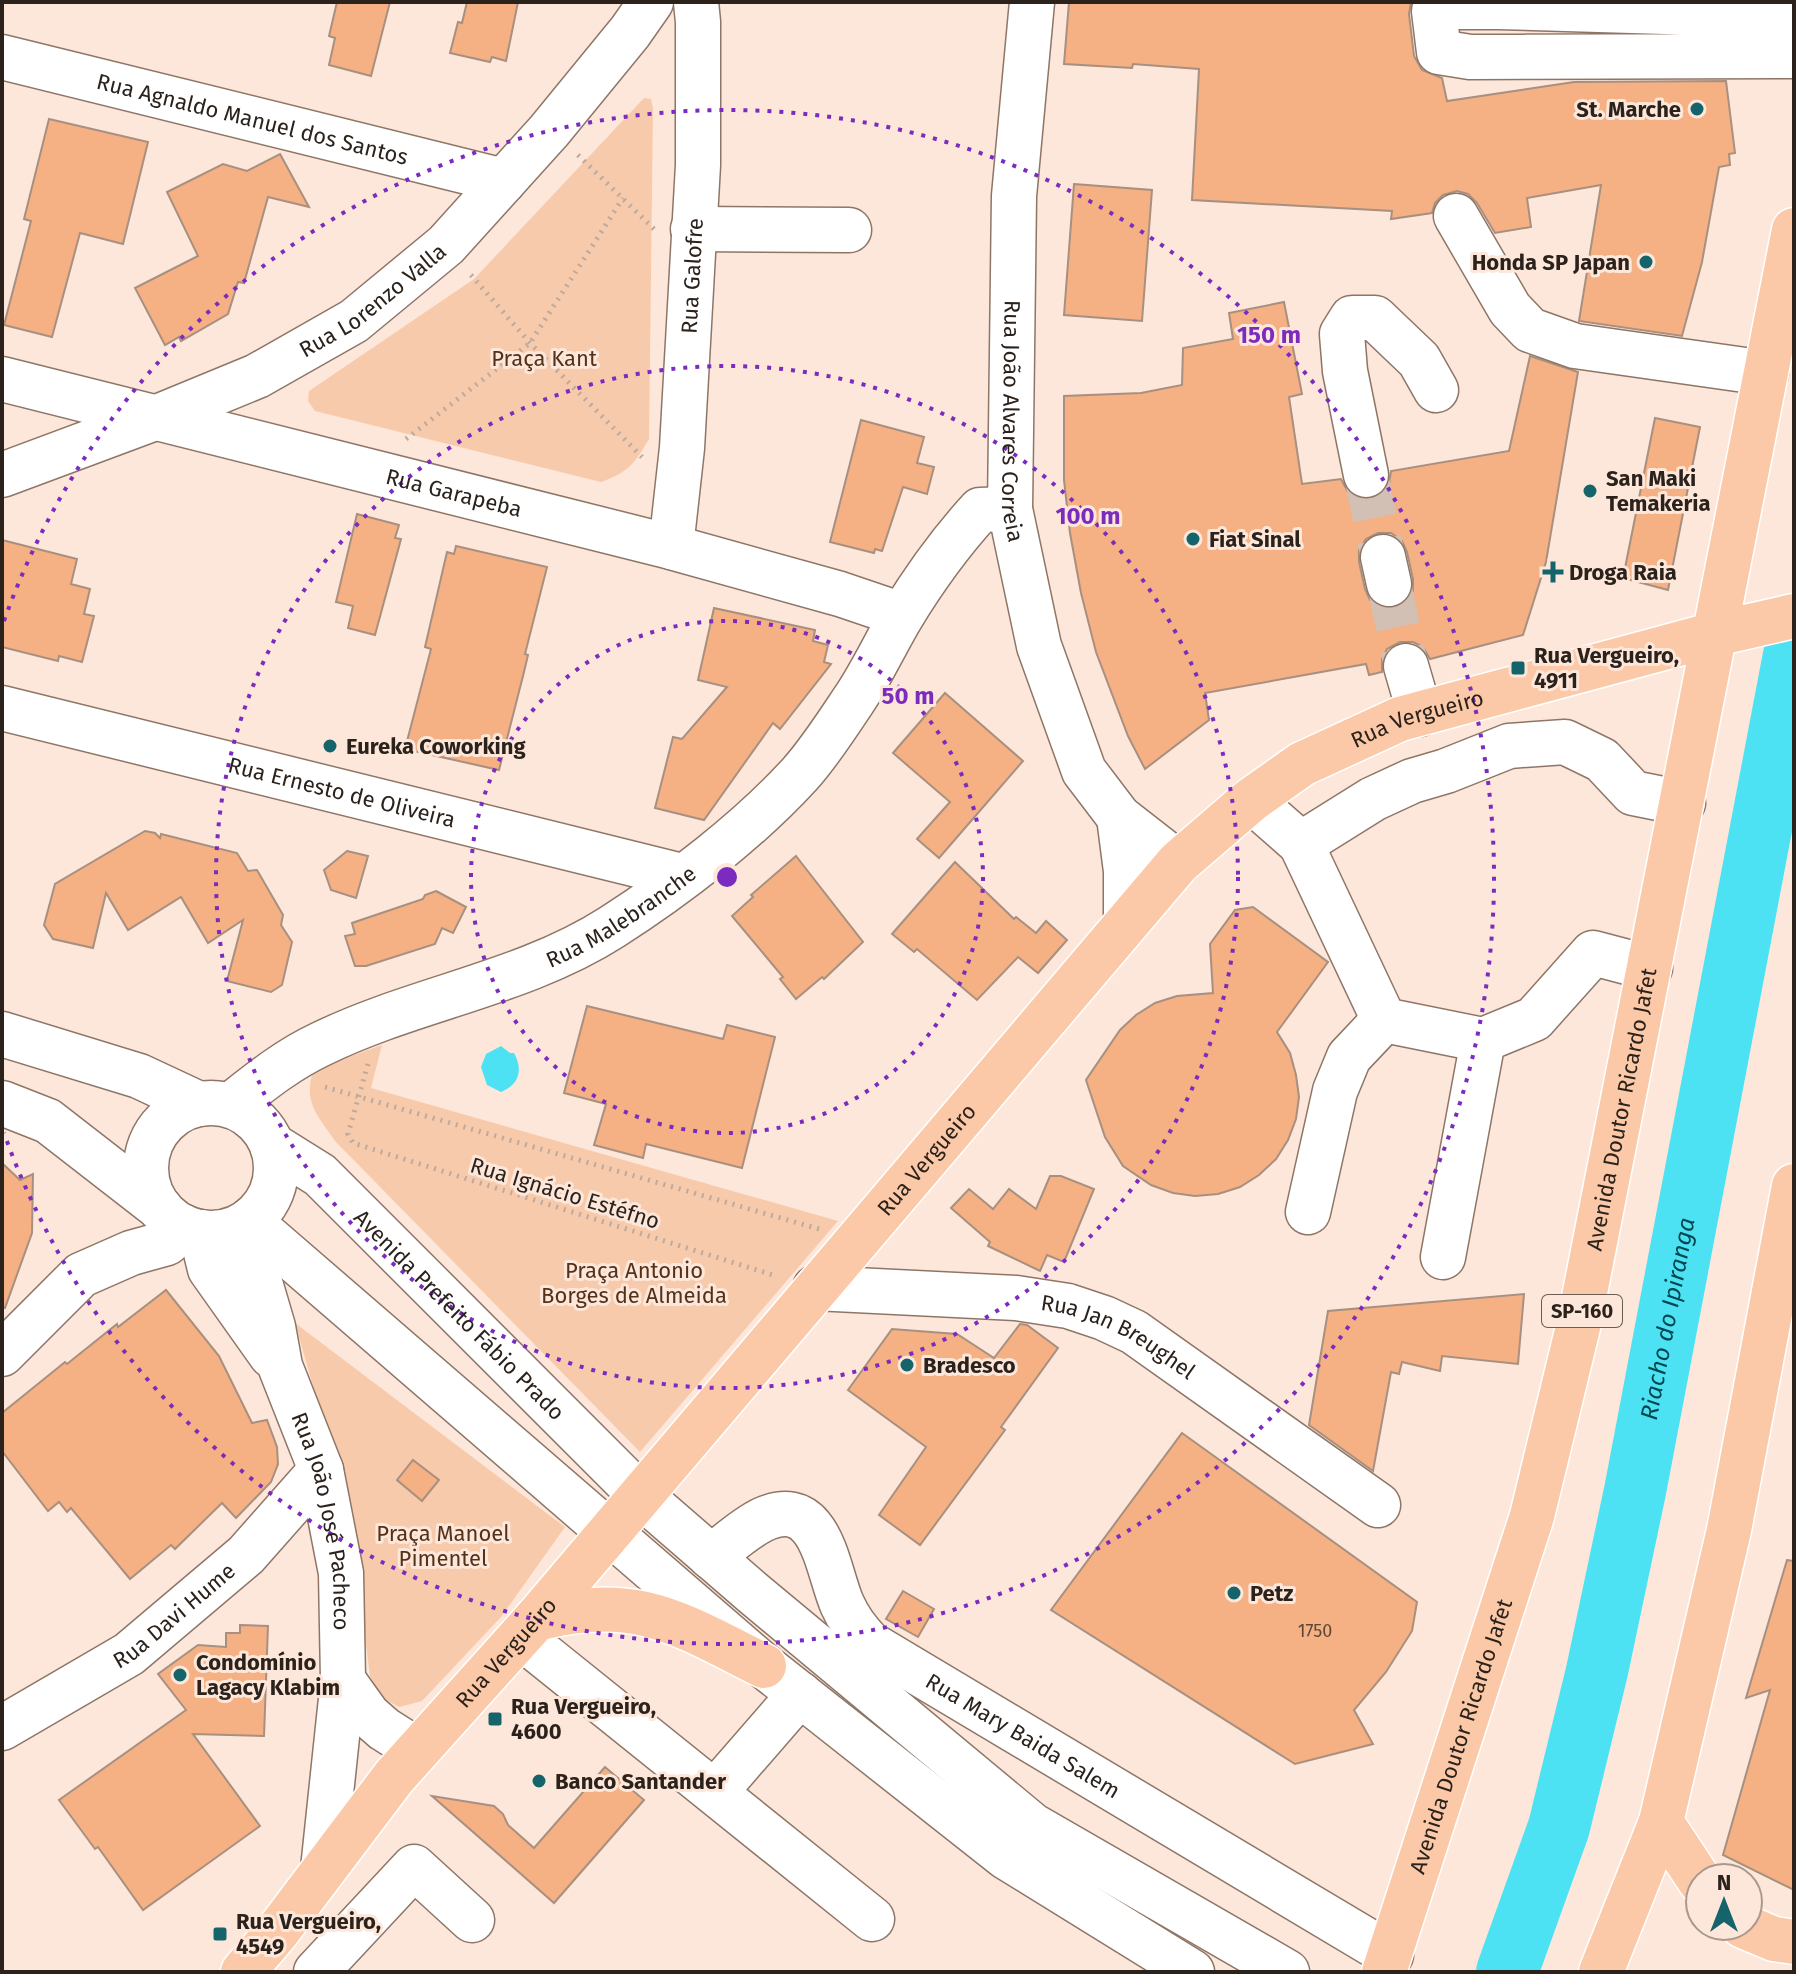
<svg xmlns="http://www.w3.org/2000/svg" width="1796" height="1974" viewBox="0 0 1796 1974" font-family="'Fira Sans',sans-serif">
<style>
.green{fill:#f8caac}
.water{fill:#4de2f3}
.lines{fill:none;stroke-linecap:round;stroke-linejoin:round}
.river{stroke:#4de2f3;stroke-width:62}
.building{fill:#f5b083;stroke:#a89080;stroke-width:2;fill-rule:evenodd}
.minor-tunnel{stroke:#d3c0b4;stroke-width:44;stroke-dasharray:44 22;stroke-linecap:butt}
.minor-casing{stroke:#8e7667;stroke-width:47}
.major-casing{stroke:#fff;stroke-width:47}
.path{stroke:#bcaa9f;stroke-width:5;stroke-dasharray:2 6;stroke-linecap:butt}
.minor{stroke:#fff;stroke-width:44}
.major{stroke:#fbc9a7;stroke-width:44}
.ring{fill:none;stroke:#7b2cbf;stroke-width:4;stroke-dasharray:4 8}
.poi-dot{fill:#15636b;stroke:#fde7da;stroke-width:3}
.labels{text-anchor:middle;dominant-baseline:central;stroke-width:6;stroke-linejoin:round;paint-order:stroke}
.number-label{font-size:18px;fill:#5e4636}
.shield{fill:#fde7da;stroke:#6a5d55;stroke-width:2}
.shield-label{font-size:20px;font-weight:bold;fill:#2b221c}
.poi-label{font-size:22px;font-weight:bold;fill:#2b221c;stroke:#fde7da;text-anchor:start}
.street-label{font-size:22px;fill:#2b221c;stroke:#fde7da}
.park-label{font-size:22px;fill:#543119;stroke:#fde7da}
.water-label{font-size:24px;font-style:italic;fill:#01474f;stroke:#fde7da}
.centre{fill:#7b2cbf;stroke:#fde7da;stroke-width:4}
.ring-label{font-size:24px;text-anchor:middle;font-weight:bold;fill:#7b2cbf;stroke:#fde7da;stroke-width:6;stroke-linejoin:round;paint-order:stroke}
</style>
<rect width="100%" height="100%" fill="#fde7da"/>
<g class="green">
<path d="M644,98L651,99L653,108L649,439C634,464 629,472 601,482L315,411L308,401L309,391L474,279Z"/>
<path d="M382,1045L371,1088L838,1221L640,1452L335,1141C319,1117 304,1104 312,1075L332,1063Z"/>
<polygon points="295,1323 565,1527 501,1617 422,1701 399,1707 379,1696 370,1676 349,1512"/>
</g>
<path class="water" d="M501,1046L510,1053H514C524,1071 518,1085 501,1092L487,1085L481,1067L486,1054Z"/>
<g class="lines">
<path class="river" id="s1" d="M1507,1972L1559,1827L1597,1671L1635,1491L1794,655"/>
</g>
<g class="building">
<polygon points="337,2 390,2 371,76 329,65 335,38 329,36"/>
<polygon points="467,2 518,2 506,61 492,57 490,62 450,53 458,22 462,23"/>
<polygon points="1069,2 1411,2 1409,14 1414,56 1422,70 1442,78 1447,101 1574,82 1726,81 1735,153 1729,154 1730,165 1719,167 1702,262 1682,336 1579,321 1601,185 1527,198 1531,227 1495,233 1477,203 1468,194 1457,191 1443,195 1435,203 1432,213 1391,219 1392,211 1192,200 1199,69 1133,64 1132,68 1064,64"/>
<polygon points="49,119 148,142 123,244 80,233 52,337 4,325 31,221 24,219"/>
<polygon points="280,154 309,207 268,197 244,283 238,282 228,314 181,341 179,337 165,345 135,288 198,256 167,192 223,164 247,171"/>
<polygon points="1074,184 1152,190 1142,321 1064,315"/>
<path d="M1284,302L1302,394L1289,397L1302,484L1341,479L1348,492L1359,499H1372L1383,493L1389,484L1391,471L1509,451L1530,356L1578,372L1546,562L1523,635L1430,659L1423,647L1413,642H1400L1387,649L1382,659V672L1369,675L1366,664L1205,693L1209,720L1145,769L1128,736L1096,652L1081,593L1070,533L1064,480V396L1141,393L1182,385L1183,348L1233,339L1229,313ZM1378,533H1391L1402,541L1407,552L1413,579V591L1406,602L1394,608H1381L1370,600L1365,589L1359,562V550L1366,539Z"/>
<polygon points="1655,418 1700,427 1668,590 1623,578"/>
<polygon points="861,420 924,437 917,463 934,467 927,494 903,487 882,551 875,549 874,553 830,542"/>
<polygon points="357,514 399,525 395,538 401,539 375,635 348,628 353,606 336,602"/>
<polygon points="2,540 77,559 71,584 90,589 84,614 94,616 82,662 59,656 58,661 2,647"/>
<polygon points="456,546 547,567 525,654 528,655 524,672 499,770 405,749 431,649 425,647 447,552 454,554"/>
<polygon points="714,608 815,630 813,641 828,645 824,662 831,664 780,729 773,723 704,820 655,808 673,737 682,739 727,687 698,680"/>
<polygon points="945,693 1023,761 939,858 917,839 950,802 893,753"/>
<polygon points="145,831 155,833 160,838 161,834 237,853 248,871 257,870 283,915 281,925 292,942 282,985 271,992 227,981 243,920 208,943 181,897 128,930 106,893 93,948 53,939 44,925 55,884"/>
<polygon points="347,851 368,856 356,898 331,890 324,870"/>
<polygon points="796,856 863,942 824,979 822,977 796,999 780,979 783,977 732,916 753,897 751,895"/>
<polygon points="955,862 1014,919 1016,917 1036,933 1046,921 1067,940 1038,973 1018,957 977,1000 917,949 914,952 892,934"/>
<polygon points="436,891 466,907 453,933 442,928 435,944 366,966 355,966 345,936 355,934 352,923 423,899 425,895"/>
<polygon points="1253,907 1328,962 1277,1032 1290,1053 1296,1075 1299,1097 1296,1119 1288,1140 1276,1159 1259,1175 1240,1187 1218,1194 1195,1196 1173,1193 1151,1185 1123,1166 1105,1137 1086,1080 1120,1030 1136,1015 1155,1003 1177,996 1213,993 1210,944 1235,910"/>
<polygon points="587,1006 723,1039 727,1025 775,1037 742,1168 646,1144 643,1158 594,1145 606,1104 564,1093"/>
<polygon points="2,1163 20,1180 33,1174 32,1233 5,1308 2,1307"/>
<polygon points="1050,1176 1061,1176 1094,1189 1064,1262 1047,1255 1040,1271 988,1246 990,1242 951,1208 969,1189 993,1209 1009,1189 1036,1209"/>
<polygon points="166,1290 219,1356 252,1423 267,1420 277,1447 278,1464 271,1482 236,1518 222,1503 175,1549 171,1545 130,1579 71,1508 67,1512 59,1502 48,1511 2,1451 2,1413 65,1362 67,1364 117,1324 118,1327"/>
<polygon points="1524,1294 1518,1364 1442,1356 1440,1371 1402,1362 1399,1374 1391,1372 1373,1471 1309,1425 1328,1311"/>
<polygon points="1020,1324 1027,1325 1058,1348 1001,1427 1005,1430 920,1545 879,1515 926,1447 848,1390 892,1329 957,1334 994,1358"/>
<polygon points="1182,1433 1417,1602 1412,1631 1386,1672 1354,1710 1373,1744 1295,1764 1051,1610"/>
<polygon points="413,1460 439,1480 422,1501 397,1480"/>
<polygon points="1787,1560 1794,1561 1794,1890 1723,1855 1770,1690 1746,1698"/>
<polygon points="903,1591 934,1609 918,1637 886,1619"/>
<polygon points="240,1625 268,1626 264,1736 193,1734 260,1826 143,1910 98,1847 95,1849 59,1800 186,1710 158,1674 198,1645 226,1647 226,1633 240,1633"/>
<polygon points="605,1767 644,1800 554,1903 432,1796 494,1806 503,1814 508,1825 534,1848"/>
</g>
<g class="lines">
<g class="minor-tunnel">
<polyline points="1366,475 1383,557"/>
<polyline points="1389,584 1406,666"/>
</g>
<g class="minor-casing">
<g id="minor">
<path id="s2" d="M1032,2L1014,196L1010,509L1039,646L1084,771L1119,817L1178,863"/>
<polyline points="1794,16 1498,7 1450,7 1434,11 1439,52 1470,57 1794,56"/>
<path id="s3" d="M2,57L504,181"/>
<polyline points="1456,216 1510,309 1530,330 1575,346 1766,373"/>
<polyline points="693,229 849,230"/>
<path id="s4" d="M2,379L671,547L840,594L902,615"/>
<path id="s5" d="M2,475L155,418L257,376L354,321L446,245L549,131L630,32L651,2"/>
<polyline points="1366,475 1345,371 1342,334 1352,318 1375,318 1419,360 1436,390"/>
<path id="s6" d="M671,547L682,448L698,165V22L696,2"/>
<polyline points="1383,557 1389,584"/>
<polyline points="1406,666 1420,714"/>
<path id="s7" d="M2,708L682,876"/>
<polyline points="1251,800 1301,844 1384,1020 1483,1040 1534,1019 1593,953 1650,968"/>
<polyline points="1119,817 1126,871 1126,923"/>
<polyline points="1301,844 1373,799 1412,781 1446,771 1509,746 1565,742 1602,760 1633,793 1683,803"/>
<polyline points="2,1034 139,1076 199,1104"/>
<polyline points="2,1103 48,1121 160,1208"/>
<circle cx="211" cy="1168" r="65"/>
<path id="s8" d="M231,1105C260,1082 287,1060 321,1044C415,998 523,984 612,927C676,886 749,830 800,774C819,753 837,725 853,701C871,675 885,644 901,617C924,579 950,543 980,510L1010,509"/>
<path id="s9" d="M272,1145L320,1175L640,1495L753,1593L1032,1825L1287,1972"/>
<polyline points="1308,1212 1335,1091 1349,1057 1384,1020"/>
<polyline points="249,1221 764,1666 1006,1857 1192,1972"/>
<polyline points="201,1232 210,1269 271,1355"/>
<path id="s10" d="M217,1233L253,1271L261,1286L273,1327L280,1366L321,1470L341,1573L343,1680L323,1869"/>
<polyline points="1443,1257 1483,1040"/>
<path id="s11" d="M815,1288L1016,1298L1068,1306L1104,1318L1134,1332L1378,1505"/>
<polyline points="2,1354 81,1275 131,1253 167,1243 184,1227"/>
<path id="s12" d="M711,1557C727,1545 744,1529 762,1520C822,1492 827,1570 842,1604C849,1620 858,1632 870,1644L1391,1955"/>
<polyline points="521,1637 872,1919"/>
<polyline points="343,1680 368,1715 384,1729 417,1750"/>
<path id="s13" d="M2,1728L129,1654L246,1555L321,1470"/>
<polyline points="715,1792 800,1694"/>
<polyline points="316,1972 414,1867 472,1920"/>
</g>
</g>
<g class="major-casing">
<g id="major">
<path d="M536,1619C636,1593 678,1623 764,1666"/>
<polyline points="1661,1822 1700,1881"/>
<polyline points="1743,1926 1774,1939 1794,1942"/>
<path id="s14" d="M243,1972L277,1932L394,1777L536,1619L1178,863L1251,800L1302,764L1400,719L1715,634L1794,616"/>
<path id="s15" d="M1384,1972L1532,1516L1579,1323L1794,230"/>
<polyline points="1601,1972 1661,1822 1729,1530 1794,1186"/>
</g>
</g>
<g class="path">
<polyline points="578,155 654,229"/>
<polyline points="471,275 530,343 642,457"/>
<polyline points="406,439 530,343 623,198"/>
<polyline points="368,1064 348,1134 353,1143 776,1276"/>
<polyline points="325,1087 819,1229"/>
</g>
<use href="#minor" class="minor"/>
<use href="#major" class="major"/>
</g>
<g class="ring">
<circle cx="727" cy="877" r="256"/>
<circle cx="727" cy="877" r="511"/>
<path d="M4 621A767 767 0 1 1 4 1133"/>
</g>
<g class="poi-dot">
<circle cx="1697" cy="109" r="8"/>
<circle cx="1646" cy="262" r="8"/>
<circle cx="1590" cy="491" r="8"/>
<circle cx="1193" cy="539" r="8"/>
<path d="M1549 560h8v8h8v8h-8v8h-8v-8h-8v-8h8z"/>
<rect x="1510" y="660" width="16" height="16" rx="4"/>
<circle cx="330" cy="746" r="8"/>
<circle cx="907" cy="1365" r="8"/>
<circle cx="1234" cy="1593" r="8"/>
<circle cx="180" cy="1675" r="8"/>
<rect x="487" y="1711" width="16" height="16" rx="4"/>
<circle cx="539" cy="1781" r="8"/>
<rect x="212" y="1926" width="16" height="16" rx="4"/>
</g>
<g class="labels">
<g class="number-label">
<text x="1315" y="1631">1750</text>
</g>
<rect class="shield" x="1542" y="1295" width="80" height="32" rx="6"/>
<g class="shield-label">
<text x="1582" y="1311">SP-160</text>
</g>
<g class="poi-label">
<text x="1681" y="109" text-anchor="end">St. Marche</text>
<text x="1630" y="262" text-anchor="end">Honda SP Japan</text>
<text x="1606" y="478">San Maki<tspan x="1606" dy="25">Temakeria</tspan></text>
<text x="1209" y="539">Fiat Sinal</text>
<text x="1569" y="572">Droga Raia</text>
<text x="1534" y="655">Rua Vergueiro,<tspan x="1534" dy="25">4911</tspan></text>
<text x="346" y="746">Eureka Coworking</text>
<text x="923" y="1365">Bradesco</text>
<text x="1250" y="1593">Petz</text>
<text x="196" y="1662">Condomínio<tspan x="196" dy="25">Lagacy Klabim</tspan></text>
<text x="511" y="1706">Rua Vergueiro,<tspan x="511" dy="25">4600</tspan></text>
<text x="555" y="1781">Banco Santander</text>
<text x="236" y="1921">Rua Vergueiro,<tspan x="236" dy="25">4549</tspan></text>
</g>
<g class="street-label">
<text stroke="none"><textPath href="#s3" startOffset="258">Rua Agnaldo Manuel dos Santos</textPath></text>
<text stroke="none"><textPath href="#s6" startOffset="272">Rua Galofre</textPath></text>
<text stroke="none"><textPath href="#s5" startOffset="412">Rua Lorenzo Valla</textPath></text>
<text stroke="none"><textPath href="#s2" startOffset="420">Rua João Alvares Correia</textPath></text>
<text stroke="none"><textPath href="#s4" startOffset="466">Rua Garapeba</textPath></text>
<text stroke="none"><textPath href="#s14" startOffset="1734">Rua Vergueiro</textPath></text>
<text stroke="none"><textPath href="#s7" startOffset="350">Rua Ernesto de Oliveira</textPath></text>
<text stroke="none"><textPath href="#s8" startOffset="436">Rua Malebranche</textPath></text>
<text stroke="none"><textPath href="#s15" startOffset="896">Avenida Doutor Ricardo Jafet</textPath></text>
<text stroke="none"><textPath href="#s14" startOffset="1062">Rua Vergueiro</textPath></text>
<text transform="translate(565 1193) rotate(17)">Rua Ignácio Estéfno</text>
<text stroke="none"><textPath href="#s9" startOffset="254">Avenida Prefeito Fábio Prado</textPath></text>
<text stroke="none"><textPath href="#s11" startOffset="312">Rua Jan Breughel</textPath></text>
<text stroke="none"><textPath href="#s10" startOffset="314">Rua João José Pacheco</textPath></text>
<text stroke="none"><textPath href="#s13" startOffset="206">Rua Davi Hume</textPath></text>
<text stroke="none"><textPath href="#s14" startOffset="414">Rua Vergueiro</textPath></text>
<text stroke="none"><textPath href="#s12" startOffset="428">Rua Mary Baida Salem</textPath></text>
<text stroke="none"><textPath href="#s15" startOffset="248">Avenida Doutor Ricardo Jafet</textPath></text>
</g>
<g class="park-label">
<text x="544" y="358">Praça Kant</text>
<text x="634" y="1270">Praça Antonio<tspan x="634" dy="25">Borges de Almeida</tspan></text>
<text x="443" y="1533">Praça Manoel<tspan x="443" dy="25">Pimentel</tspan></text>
</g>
<g class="water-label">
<text stroke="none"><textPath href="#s1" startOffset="674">Riacho do Ipiranga</textPath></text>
</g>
</g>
<circle cx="727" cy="877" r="12" class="centre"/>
<g class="ring-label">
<text x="1269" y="343">150 m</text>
<text x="1088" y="524">100 m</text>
<text x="908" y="704">50 m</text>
</g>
<rect width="1796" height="1974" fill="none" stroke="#2b221c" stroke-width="8"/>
<g transform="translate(1724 1902)"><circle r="38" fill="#fde7da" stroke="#a9988e" stroke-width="2"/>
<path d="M0-6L14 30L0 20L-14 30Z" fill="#15636b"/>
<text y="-12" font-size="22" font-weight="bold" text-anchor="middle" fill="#2b221c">N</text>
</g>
</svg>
